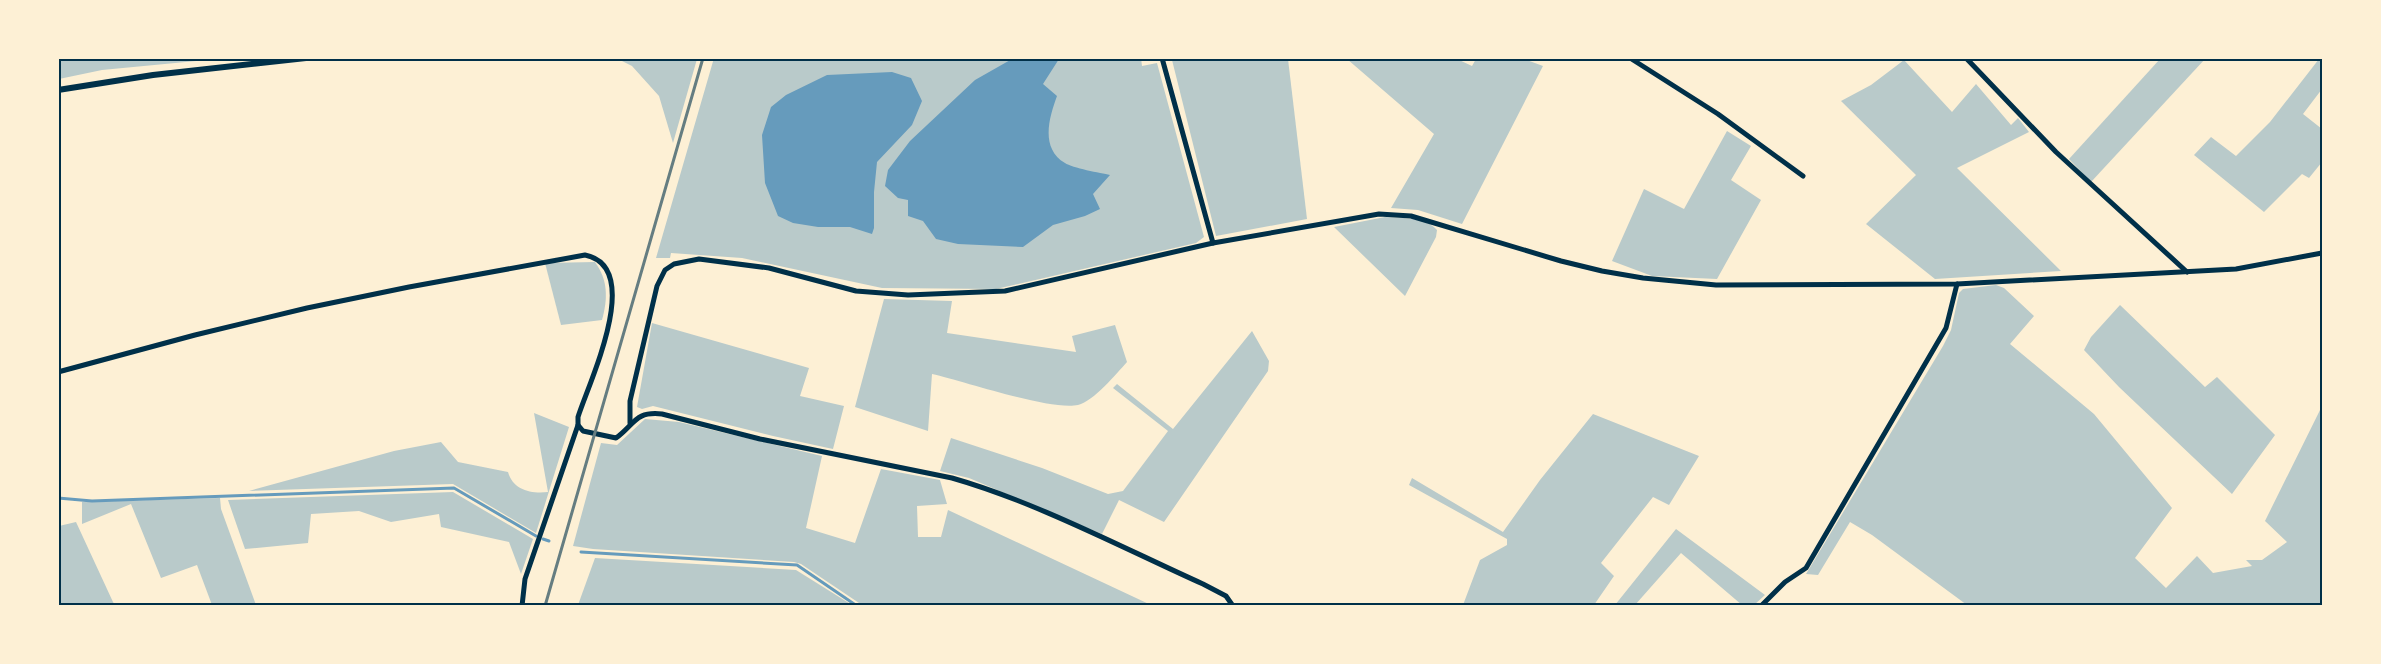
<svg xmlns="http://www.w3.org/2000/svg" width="2381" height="664" viewBox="0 0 2381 664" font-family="Overpass,sans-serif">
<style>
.green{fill:#b9caca}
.water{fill:#669bbc}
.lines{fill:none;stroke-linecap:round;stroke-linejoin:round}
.stream{stroke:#669bbc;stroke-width:3}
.minor{stroke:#003049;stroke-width:5}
.tertiary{stroke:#003049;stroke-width:6}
.rail{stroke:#657d81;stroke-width:3}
.neatline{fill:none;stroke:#003049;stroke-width:2}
</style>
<rect width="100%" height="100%" fill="#fdf0d5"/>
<g class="green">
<polygon points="59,58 212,59 217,59 102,70 59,79"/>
<polygon points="714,58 1141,58 1142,66 1157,63 1204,237 1196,243 996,289 882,288 742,258 671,253 670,258 656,258"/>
<polygon points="1177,58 1288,59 1307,219 1216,236 1172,60"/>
<polygon points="1521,58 1543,66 1462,224 1418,210 1391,208 1434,134 1347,59 1457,59 1472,66 1476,59"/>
<polygon points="618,59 697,59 673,143 659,96 632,66"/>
<polygon points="2160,59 2205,59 2091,182 2069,159"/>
<polygon points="2319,59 2322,59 2322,89 2303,114 2322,129 2322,162 2309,178 2302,174 2264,212 2194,155 2211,137 2236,156 2270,122"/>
<polygon points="1904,60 1952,112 1976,84 2011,125 2018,118 2029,132 1957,168 2061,271 1935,279 1866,224 1916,175 1841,101 1871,85"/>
<polygon points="1727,131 1751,146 1731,180 1761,200 1717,279 1652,276 1612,261 1644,189 1684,209"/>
<path d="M1385,217C1402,218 1426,217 1437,230L1436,237L1405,296L1334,227Z"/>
<path d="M595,262C608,280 608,298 602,320L561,325L545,263Z"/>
<polygon points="1996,285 2004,288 2034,316 2010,344 2094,414 2172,508 2135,558 2166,588 2197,556 2213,573 2252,566 2246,560 2262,560 2287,542 2265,521 2322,406 2322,605 1967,605 1872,535 1850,522 1818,575 1806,574 1943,346 1951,330 1959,293 1963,289"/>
<path d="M884,299L952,301L947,333L1076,352L1072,336L1115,325L1127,362C1116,374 1094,401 1078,405C1050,411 964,381 932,374L928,431L855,407Z"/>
<polygon points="2120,305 2205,387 2217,377 2275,435 2232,494 2119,387 2084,350 2091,337"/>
<polygon points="652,323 809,368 800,396 844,406 833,449 773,436 653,406 642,409 637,407"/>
<polygon points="1252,331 1269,361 1268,371 1164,522 1119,500 1102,534 969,478 940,471 951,438 1042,468 1108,494 1123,491 1168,431 1113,388 1117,384 1173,429"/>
<path d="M534,413L569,427L536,533L453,484L249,491L394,451L441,442L458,462L508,472C513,490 531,494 548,492Z"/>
<polygon points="1593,414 1699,456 1669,505 1653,497 1601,563 1614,576 1594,605 1463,605 1480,560 1507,545 1507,539 1409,485 1412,478 1503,532 1540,480"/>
<polygon points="645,419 679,422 822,456 806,528 855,543 881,469 940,480 947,504 917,506 918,537 941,537 948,510 1151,605 862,605 801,564 794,562 593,549 573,546 601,443 617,445"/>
<polygon points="453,492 533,539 521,574 509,542 441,527 439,514 391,522 359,511 311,514 308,543 245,549 228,500"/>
<polygon points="220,498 221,509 256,605 212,605 197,565 161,578 131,504 82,524 82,502"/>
<polygon points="76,522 113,602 115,605 59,605 59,526"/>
<polygon points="1676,529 1765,595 1754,605 1742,605 1681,553 1635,605 1615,605"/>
<polygon points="595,558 796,570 852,605 578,605"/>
</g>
<g class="water">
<path d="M1012,59H1059L1043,84L1057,96C1049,118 1040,148 1065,163C1072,168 1101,173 1110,175L1093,194L1100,209L1085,216L1053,225L1023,247L958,244L936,239L923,221L908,216V200L898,198L885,186L888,170L910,141L975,80Z"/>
<polygon points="892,72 911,78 922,101 912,125 877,162 874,192 874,228 872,234 850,227 818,227 793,223 778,216 765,183 762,135 771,107 786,95 827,75"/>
</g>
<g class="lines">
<g class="stream">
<polyline points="58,498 92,501 454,488 536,536"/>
<polyline points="543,539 549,541"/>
<polyline points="581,552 797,565 857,606"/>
</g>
<g class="minor">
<polyline points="1162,58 1213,243"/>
<polyline points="1630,58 1718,114 1803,176"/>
<polyline points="1966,58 2056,152 2187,272"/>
<path d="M58,372L195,335L307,308L409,287L585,255C645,267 589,382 578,417V425L583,431L616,438C635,424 635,411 662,414L760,439L952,478C1036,502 1123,548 1203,584L1226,596L1233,606"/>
<polyline points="630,423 630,401 657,286 665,270 674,264 699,259 769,268 856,291 908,295 1005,291 1213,243 1379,214 1411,216 1561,261 1602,271 1643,278 1716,285 1957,284 2236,269 2322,253"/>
<polyline points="522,606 525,579 578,425"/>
<polyline points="1761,606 1785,582 1806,568 1946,328 1957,284"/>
</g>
<polyline class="tertiary" points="58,90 153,75 306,58"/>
<polyline class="rail" points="545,606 703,58"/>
</g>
<rect width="2381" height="664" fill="none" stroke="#fdf0d5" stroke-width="120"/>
<rect x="60" y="60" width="2261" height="544" class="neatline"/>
</svg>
